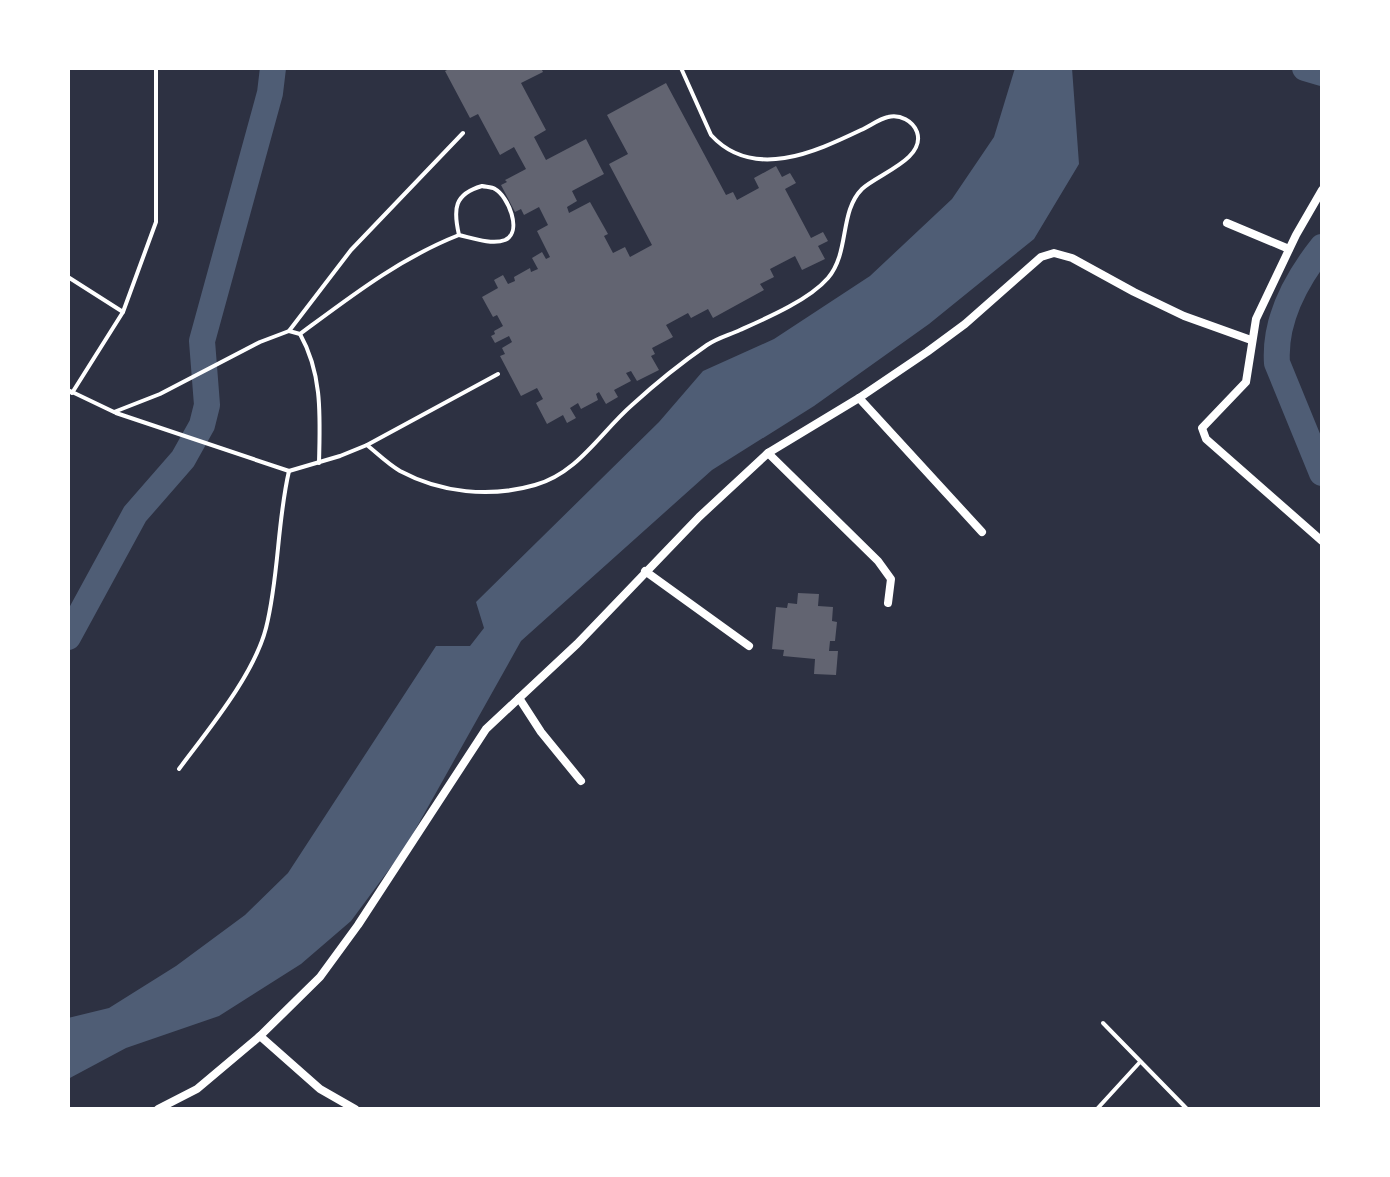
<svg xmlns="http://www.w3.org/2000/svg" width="1390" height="1177" viewBox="0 0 1390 1177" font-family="Quicksand,sans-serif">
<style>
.water{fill:#4f5d75}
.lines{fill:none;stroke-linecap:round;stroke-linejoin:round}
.river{stroke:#4f5d75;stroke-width:26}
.building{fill:#626471}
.service{stroke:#fff;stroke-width:4}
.minor{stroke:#fff;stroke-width:8}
</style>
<rect width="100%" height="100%" fill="#2d3142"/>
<polygon class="water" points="1015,68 1072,68 1079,164 1034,239 929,324 814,406 712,470 521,641 405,848 351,921 301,964 219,1016 126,1048 68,1079 68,1018 109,1008 176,966 245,915 288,873 436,646 470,646 484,628 476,602 659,422 703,371 774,339 870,276 952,199 994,137"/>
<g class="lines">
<g class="river">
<polyline points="1305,68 1322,73"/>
<path d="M1322,247C1296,280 1274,320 1277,363L1322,473"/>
<polyline points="68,637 135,514 183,459 202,425 207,405 202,341 270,93 273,68"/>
</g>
</g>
<g class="building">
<polygon points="451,68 541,68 543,72 521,83 546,130 534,137 546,160 586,139 604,174 572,191 577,201 567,207 569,213 590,202 608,234 604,236 613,253 625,247 630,257 652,245 609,164 628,154 607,115 666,83 726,195 733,192 737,200 759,188 754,178 776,166 782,177 790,173 796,183 785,189 811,238 823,232 828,241 818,246 825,259 802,270 795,256 770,269 774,277 760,284 764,290 713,318 708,309 691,318 688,313 666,325 673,337 652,348 655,354 651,356 659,370 637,381 631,371 626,373 631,381 614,390 618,397 606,404 599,392 596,394 598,400 581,409 578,403 570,408 576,418 567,423 563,415 547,424 536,403 543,399 537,388 521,396 500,356 505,354 502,348 512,342 509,336 495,343 491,336 495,334 494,331 503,326 497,315 493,317 482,297 498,288 494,280 503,275 508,284 515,281 514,277 530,268 531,272 538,269 532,258 542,252 546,259 550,257 537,231 548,225 539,207 524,215 521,209 515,212 501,185 507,182 505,180 526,169 514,147 500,155 478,114 470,118 445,71"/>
<polygon points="798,593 819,594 818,606 833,607 832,621 837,622 835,641 830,641 829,651 838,651 836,675 814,674 815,659 783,656 784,650 772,649 776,607 787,608 788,603 797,604"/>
</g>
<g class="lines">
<g class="service">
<path d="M482,186C486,187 492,187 495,189C508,196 523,232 505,240C492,245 472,238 459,235C453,209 454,194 482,186Z"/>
<polyline points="68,277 123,312"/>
<path d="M289,331L300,334C323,375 320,418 319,463"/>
<path d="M300,334C350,297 400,258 459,235"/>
<polyline points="68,390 114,412 160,394 260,342 289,331 351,250 463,133"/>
<polyline points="72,393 123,312 156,222 156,68"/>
<polyline points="116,413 289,471 340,456 367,445 498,374"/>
<path d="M367,445C378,454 388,464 400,471C441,493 490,498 535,485C578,473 600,433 632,405C655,384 681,363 707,345C717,338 729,335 740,330C767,318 809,300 828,278C850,252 839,212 862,189C878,174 926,159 917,132C913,121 900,114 888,117C879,119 870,126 861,130C815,152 753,181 711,135L681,68"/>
<path d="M179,769C208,730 254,675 266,628C279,577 277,522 289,471"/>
<polyline points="1103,1023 1187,1109"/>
<polyline points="1097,1109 1140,1062"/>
</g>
<g class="minor">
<polyline points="1322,190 1296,235 1256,319 1246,382 1202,428 1206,439 1322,541"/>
<polyline points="1227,223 1289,249"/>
<polyline points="859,398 982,532"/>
<polyline points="768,453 878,561 891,579 888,603"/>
<polyline points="645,571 749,646"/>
<polyline points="519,698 541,732 581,781"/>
<polyline points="260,1036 320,1089 355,1109"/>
<polyline points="158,1109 197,1089 260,1036 320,977 358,925 486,729 577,644 699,517 768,453 859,398 927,352 965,324 1041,257 1054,253 1072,258 1134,292 1184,316 1251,340"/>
</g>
</g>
<rect width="1390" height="1177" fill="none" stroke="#ffffff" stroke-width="140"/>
</svg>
